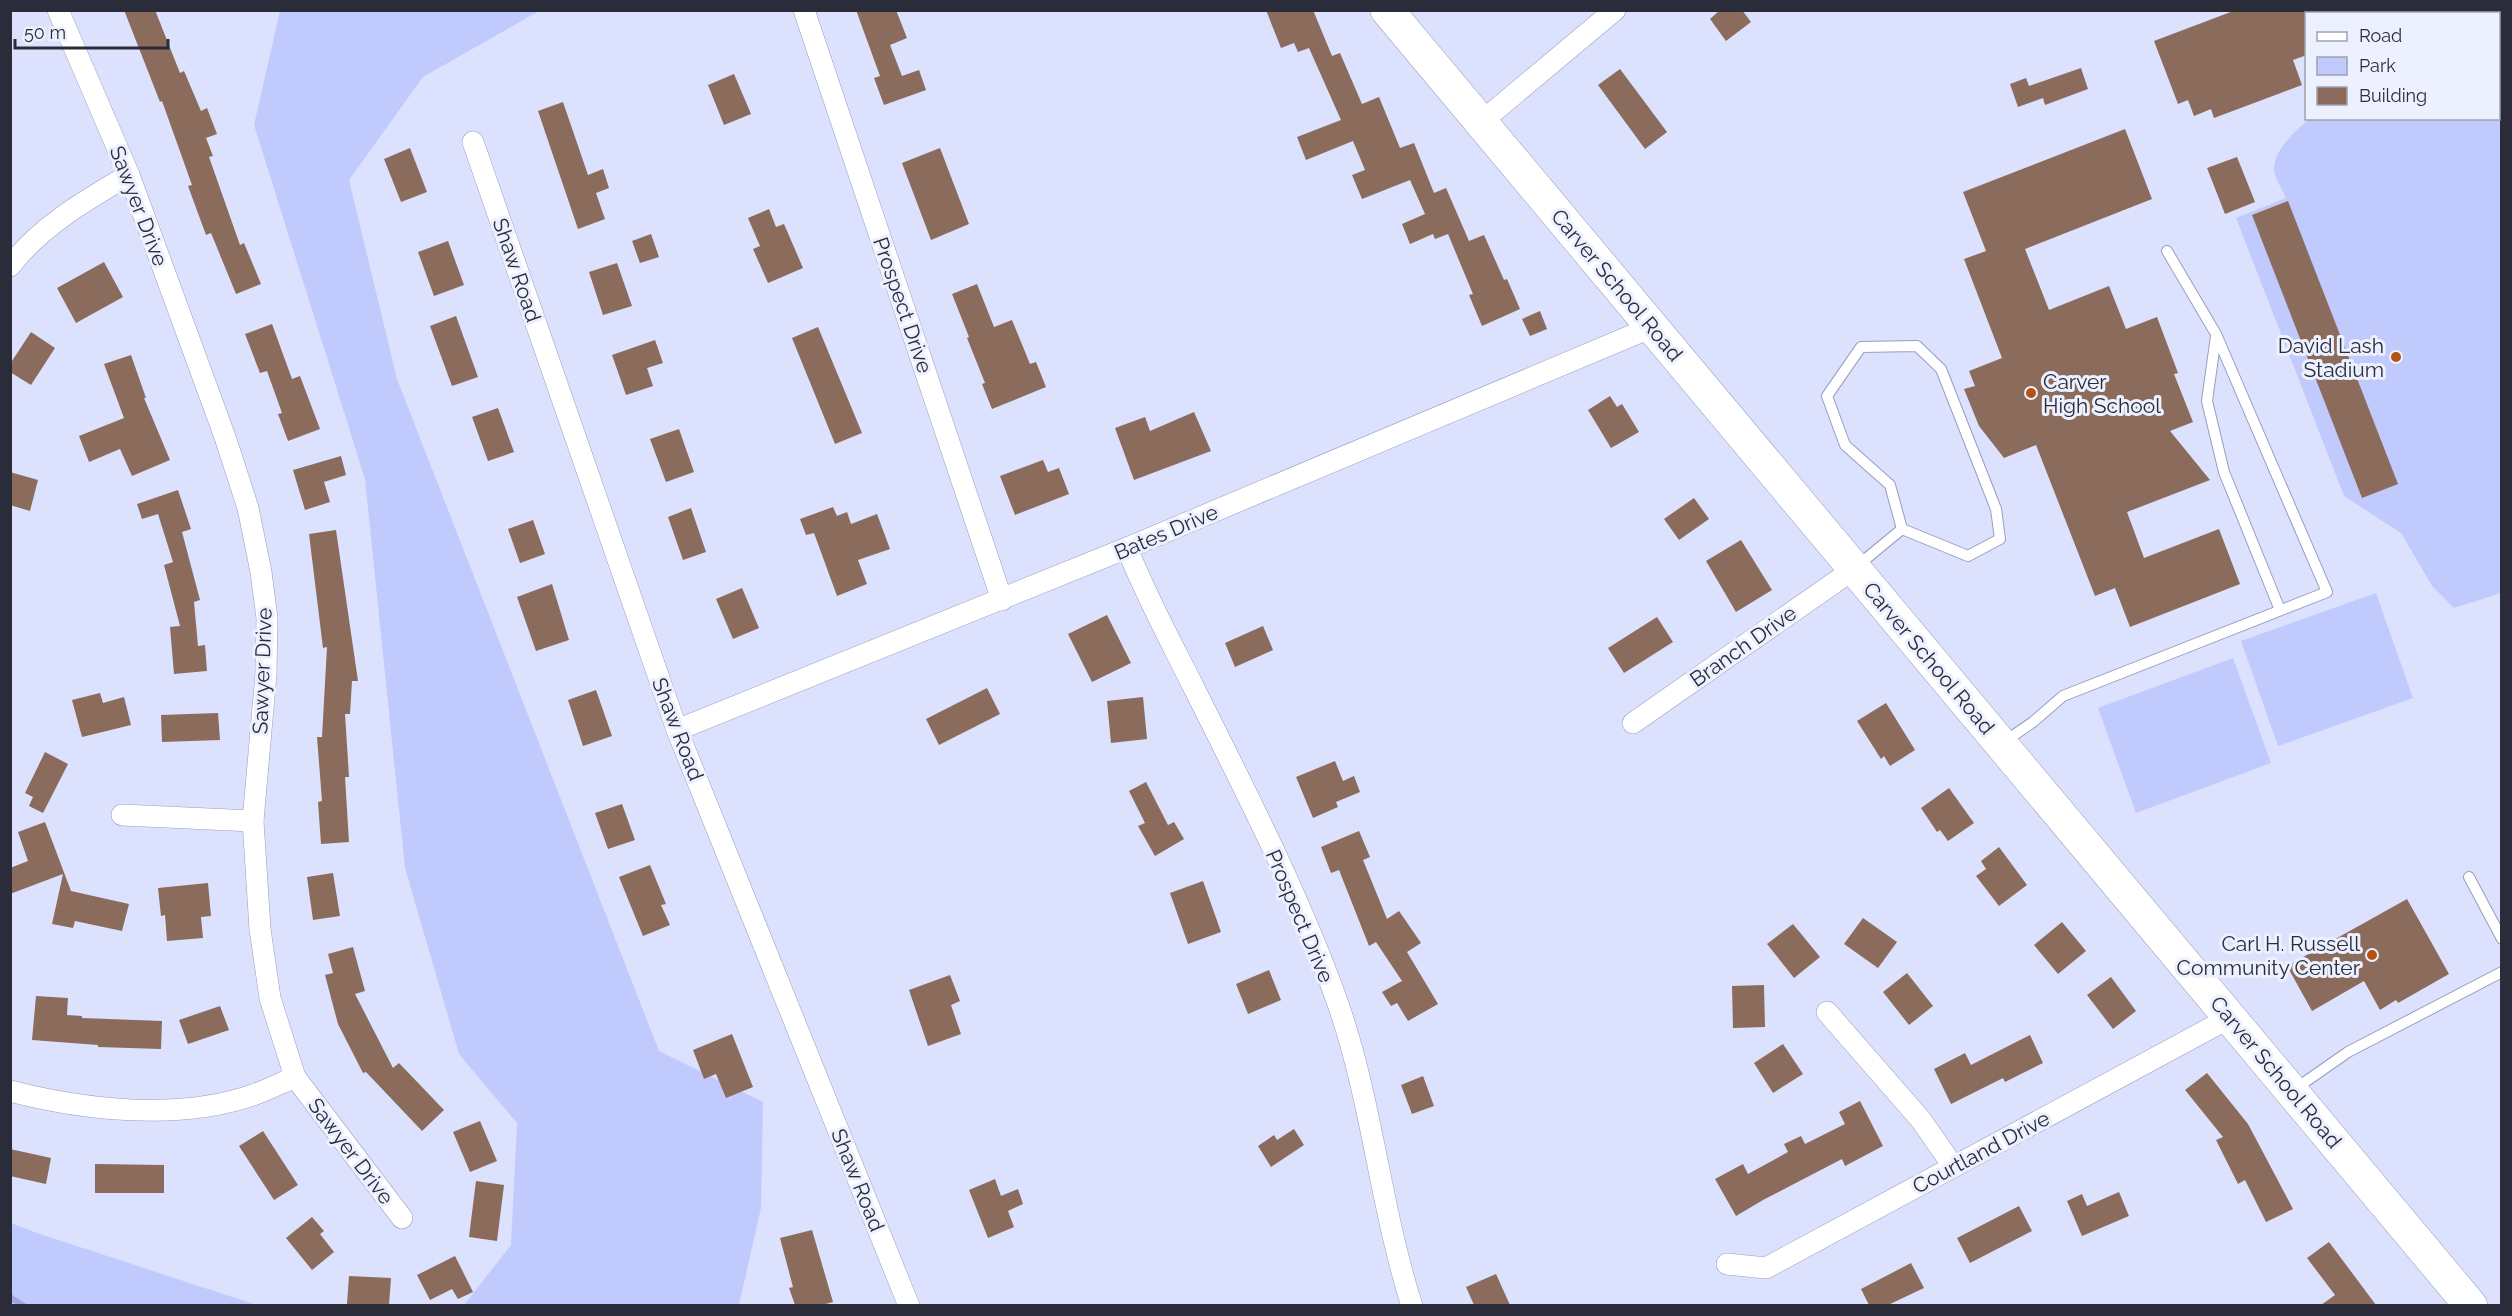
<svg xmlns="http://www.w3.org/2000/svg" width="2512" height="1316" viewBox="0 0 2512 1316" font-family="Raleway,sans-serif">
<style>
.green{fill:#c0cafd}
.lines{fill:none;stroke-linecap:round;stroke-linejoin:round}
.stream{stroke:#a0a9df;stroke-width:6}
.building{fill:#8b6b5c}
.service-casing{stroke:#989ebe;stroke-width:12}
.minor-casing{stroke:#989ebe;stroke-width:22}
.primary-casing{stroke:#989ebe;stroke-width:34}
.service{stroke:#fff;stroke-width:10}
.minor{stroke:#fff;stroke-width:21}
.primary{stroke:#fff;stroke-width:33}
.poi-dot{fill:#b45216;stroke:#edf0fe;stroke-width:2}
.labels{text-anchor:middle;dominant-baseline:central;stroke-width:6;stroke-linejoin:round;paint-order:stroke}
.street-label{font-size:21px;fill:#2a2c39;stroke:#edf0fe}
.poi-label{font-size:21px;fill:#2a2c39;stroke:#edf0fe;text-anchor:end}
</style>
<rect width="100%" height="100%" fill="#dce2fd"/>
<g class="green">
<polygon points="280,11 539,11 423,77 349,180 397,379 659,1051 763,1102 761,1208 739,1305 464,1305 511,1245 517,1123 459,1054 405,868 365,479 254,125"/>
<path d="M2499,53L2501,54V593L2454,608L2432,586L2401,533L2344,496L2236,218L2286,198C2282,190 2278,183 2275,175C2269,153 2295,132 2309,119L2498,118Z"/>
<polygon points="2376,593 2413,698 2278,746 2241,641"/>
<polygon points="2233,658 2271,763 2136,813 2098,708"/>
<polygon points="11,1223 37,1233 257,1305 11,1305"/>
</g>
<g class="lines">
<polyline class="stream" points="10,1297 24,1306"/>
</g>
<g class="building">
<polygon points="124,10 155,10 180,73 184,71 201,111 207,108 217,134 206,138 213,156 209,157 240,245 244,243 261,284 236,294 211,233 206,235 188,186 192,185 162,101 160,102"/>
<polygon points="856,10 896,10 907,38 890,45 902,76 919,70 926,90 884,105 874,78 880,76"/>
<polygon points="1266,10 1313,10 1332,56 1340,53 1362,104 1379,97 1400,148 1414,143 1434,193 1446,188 1469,241 1484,235 1504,280 1507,279 1520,309 1482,326 1469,295 1473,294 1448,234 1435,239 1433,234 1410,244 1402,224 1425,214 1410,180 1362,199 1352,175 1365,170 1353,141 1306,160 1297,137 1341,120 1309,48 1298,52 1294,43 1281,48"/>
<polygon points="1720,10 1742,10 1751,22 1726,41 1710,19"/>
<polygon points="2236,10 2307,10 2307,55 2293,60 2302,85 2214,118 2211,109 2194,116 2188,100 2178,104 2154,41"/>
<polygon points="2081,68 2088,89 2045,105 2043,98 2018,107 2010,84 2026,78 2029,86"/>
<polygon points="1620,69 1667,132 1645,149 1598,85"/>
<polygon points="734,74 751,114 724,125 708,85"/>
<polygon points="563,102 588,175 603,169 609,188 596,193 605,219 578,229 538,111"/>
<polygon points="2125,129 2152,199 2025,249 2049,310 2109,286 2126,329 2157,317 2178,373 2174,374 2193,422 2170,431 2210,480 2127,512 2144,558 2219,529 2240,584 2130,627 2115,588 2095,596 2036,445 2004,458 1979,426 1964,389 1975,386 1969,371 2002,358 1964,259 1986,251 1963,192"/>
<polygon points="410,148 427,192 401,202 384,159"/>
<polygon points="940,148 969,224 931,240 902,163"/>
<polygon points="2237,157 2255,202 2225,214 2207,168"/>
<polygon points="2288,201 2398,484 2362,498 2252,215"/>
<polygon points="769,209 776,227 784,224 803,268 768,283 753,249 760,246 748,218"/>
<polygon points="651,234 659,257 640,263 632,241"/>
<polygon points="448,241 464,285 434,296 418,252"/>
<polygon points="104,262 123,297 76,323 57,288"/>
<polygon points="617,263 632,306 603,315 589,272"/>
<polygon points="977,284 994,327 1012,320 1030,364 1036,362 1046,387 992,409 982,384 985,383 967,338 969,337 952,294"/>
<polygon points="1540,311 1547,329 1530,336 1522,319"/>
<polygon points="456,316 478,377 452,386 430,326"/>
<polygon points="272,324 292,379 300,376 320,429 288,441 278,414 282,413 267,371 260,373 245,334"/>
<polygon points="818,327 862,433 835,444 792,338"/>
<polygon points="31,332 55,348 31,385 10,372 10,364"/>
<polygon points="655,340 663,363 647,368 653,386 626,395 612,355"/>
<polygon points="131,355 146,398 144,398 170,460 132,476 120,449 89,462 79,436 124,418 104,364"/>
<polygon points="1610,396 1617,407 1622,404 1639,432 1611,448 1588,410"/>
<polygon points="498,408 514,452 488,461 472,417"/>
<polygon points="1194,412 1211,451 1134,480 1115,428 1145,417 1150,431"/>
<polygon points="679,429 694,472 666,482 650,439"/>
<polygon points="341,456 346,475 324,482 330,502 305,510 293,470"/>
<polygon points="1043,460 1048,472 1059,468 1069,494 1015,515 1000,476"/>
<polygon points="10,472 38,480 30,511 10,505"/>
<polygon points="178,490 191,529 182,532 200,600 194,602 198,646 205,645 207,671 174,674 170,627 180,626 164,565 173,562 158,514 142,519 137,504"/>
<polygon points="1694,498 1709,519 1679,540 1664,519"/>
<polygon points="833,507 837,516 847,512 851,524 877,514 890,549 858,560 867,584 837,596 814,533 806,535 800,519"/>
<polygon points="691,508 706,552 683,560 668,517"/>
<polygon points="533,520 545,554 520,563 508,529"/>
<polygon points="336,530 358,681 352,681 350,714 345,714 349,777 345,777 349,842 321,844 318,802 322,801 317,737 322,737 327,647 323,648 309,534"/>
<polygon points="1741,540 1772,590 1736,612 1706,561"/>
<polygon points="552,584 569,640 536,651 517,597"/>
<polygon points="742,588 759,628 733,639 716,599"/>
<polygon points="1107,615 1131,663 1092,682 1068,634"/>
<polygon points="1657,617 1673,642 1624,673 1608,648"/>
<polygon points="1263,626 1273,650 1235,667 1225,643"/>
<polygon points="987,688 1000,714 939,745 926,719"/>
<polygon points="596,690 612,736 583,746 568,700"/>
<polygon points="100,693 103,703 124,697 131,725 82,737 72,700"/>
<polygon points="1143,697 1147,739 1111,743 1107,701"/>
<polygon points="1886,703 1915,750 1890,766 1884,756 1881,759 1857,721"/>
<polygon points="218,713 220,740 162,742 161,715"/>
<polygon points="45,752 68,764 43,813 29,806 33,797 25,793"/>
<polygon points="1335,761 1343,781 1354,776 1360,792 1336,802 1338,807 1313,818 1296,777"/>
<polygon points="1146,782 1168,825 1174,822 1184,839 1155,856 1138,826 1145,823 1129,791"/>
<polygon points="1949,788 1974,823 1948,841 1940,830 1937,832 1921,808"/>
<polygon points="622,804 635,840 608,849 595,813"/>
<polygon points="45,822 71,891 129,904 122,931 75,921 73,928 52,924 63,874 10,894 10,868 28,861 18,832"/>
<polygon points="1359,831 1370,857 1363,860 1387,919 1399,911 1421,943 1407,952 1438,1004 1408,1021 1397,1003 1391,1006 1382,992 1402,981 1376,942 1369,946 1339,870 1331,873 1321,847"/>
<polygon points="1999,847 2027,885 1999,906 1976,876 1986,869 1981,861"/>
<polygon points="650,865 666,904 661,905 670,925 643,936 619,877"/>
<polygon points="333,873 340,916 313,920 307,877"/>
<polygon points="1203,881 1221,932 1188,944 1170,893"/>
<polygon points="208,883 211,916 201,917 203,938 167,941 165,915 161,916 158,888"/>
<polygon points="2407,899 2449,974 2398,1003 2396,1000 2380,1010 2364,981 2312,1011 2287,966"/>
<polygon points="1863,918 1897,942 1878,968 1844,944"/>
<polygon points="2062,922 2086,951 2058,974 2034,945"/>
<polygon points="1793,924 1820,957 1794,978 1767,944"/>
<polygon points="353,947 365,991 355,994 393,1068 399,1063 444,1110 422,1131 366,1072 363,1073 338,1024 325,975 333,973 328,954"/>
<polygon points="1269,970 1281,1000 1248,1014 1236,984"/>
<polygon points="1907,973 1933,1006 1909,1025 1883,992"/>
<polygon points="950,975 960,1001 951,1005 961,1034 928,1046 909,990"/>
<polygon points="2111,977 2136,1011 2113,1029 2087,995"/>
<polygon points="1764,985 1765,1027 1733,1028 1732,986"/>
<polygon points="36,996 68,998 67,1015 82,1016 82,1018 162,1021 161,1049 98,1047 98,1045 32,1040"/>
<polygon points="220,1006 229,1030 188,1044 179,1020"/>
<polygon points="732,1034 753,1087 726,1098 716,1074 704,1079 693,1050"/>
<polygon points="2030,1035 2043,1063 2005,1082 2003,1078 1951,1104 1934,1069 1965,1053 1971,1065"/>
<polygon points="1783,1044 1803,1074 1773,1093 1754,1063"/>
<polygon points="2207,1073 2248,1124 2293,1209 2266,1222 2245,1180 2238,1184 2216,1140 2223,1137 2185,1090"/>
<polygon points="1423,1076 1434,1106 1412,1114 1401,1085"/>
<polygon points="1860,1101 1883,1146 1845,1166 1842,1159 1763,1200 1736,1216 1715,1179 1743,1164 1748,1174 1788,1152 1784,1144 1801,1136 1805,1144 1845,1124 1839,1112"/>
<polygon points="480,1121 497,1161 470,1172 453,1132"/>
<polygon points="1294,1129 1304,1145 1271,1167 1258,1146 1274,1135 1277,1140"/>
<polygon points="263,1131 298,1185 274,1200 239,1146"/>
<polygon points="10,1149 51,1158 46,1184 10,1176"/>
<polygon points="95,1164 164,1165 164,1193 95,1193"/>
<polygon points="995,1179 1001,1196 1018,1189 1023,1204 1008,1211 1014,1227 988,1238 969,1190"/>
<polygon points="476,1181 504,1185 497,1241 469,1237"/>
<polygon points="2119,1192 2129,1216 2082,1236 2067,1201 2082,1194 2087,1206"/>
<polygon points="2019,1206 2032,1231 1970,1263 1957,1238"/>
<polygon points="312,1217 324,1231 320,1234 334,1252 312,1270 286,1238"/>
<polygon points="812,1230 833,1302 822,1305 795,1305 789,1288 793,1287 780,1238"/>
<polygon points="2329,1242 2376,1305 2321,1305 2335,1295 2307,1258"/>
<polygon points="455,1256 473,1292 458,1299 452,1289 430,1300 417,1275"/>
<polygon points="1911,1263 1924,1288 1888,1305 1869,1305 1861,1289"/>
<polygon points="1496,1274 1510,1305 1474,1305 1466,1287"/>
<polygon points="349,1276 391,1278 389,1305 347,1304"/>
</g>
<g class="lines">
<g class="service-casing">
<g id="service">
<polyline points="2216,336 2207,401 2224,472 2280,610"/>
<polygon points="1917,346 1941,369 1996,509 2000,539 1968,556 1902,529 1890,485 1845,445 1827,396 1861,347"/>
<polyline points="1856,567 1902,529"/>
<polyline points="2004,742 2033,722 2063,696 2327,592 2216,334 2167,251"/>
<polyline points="2469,877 2502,939"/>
<polyline points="2295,1089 2348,1052 2502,972"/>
</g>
</g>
<g class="minor-casing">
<g id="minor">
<polyline points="58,10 129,175 225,437 248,508 261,572 267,618 266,674 253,821 260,929 270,998 295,1077 402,1218"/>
<polyline points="804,10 1002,600"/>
<polyline points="1480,123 1615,10"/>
<polyline points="473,142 677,730 909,1306"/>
<path d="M10,266C41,226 86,200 129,175"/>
<path d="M1127,548C1146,596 1171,642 1194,688C1245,790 1298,893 1337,1001C1372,1100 1380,1206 1412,1306"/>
<polyline points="1633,723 1854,569"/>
<polyline points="677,730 1127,548 1652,327"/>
<polyline points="122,815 253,821"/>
<polyline points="1827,1012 1921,1120 1953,1166"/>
<path d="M10,1091C84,1110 179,1121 253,1095C267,1090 281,1083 295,1077"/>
<polyline points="1727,1264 1766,1268 2231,1017"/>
</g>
</g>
<g class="primary-casing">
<polyline id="primary" points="1387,10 2471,1306"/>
</g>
<use href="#service" class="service"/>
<use href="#minor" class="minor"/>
<use href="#primary" class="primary"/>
</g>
<g class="poi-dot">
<circle cx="2396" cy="357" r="6"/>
<circle cx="2031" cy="393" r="6"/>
<circle cx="2372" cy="955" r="6"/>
</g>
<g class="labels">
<g class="street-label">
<text transform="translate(139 206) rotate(69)">Sawyer Drive</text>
<text transform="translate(517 270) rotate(71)">Shaw Road</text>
<text transform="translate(1617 285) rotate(50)">Carver School Road</text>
<text transform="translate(903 305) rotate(71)">Prospect Drive</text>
<text transform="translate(1166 532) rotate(-23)">Bates Drive</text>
<text transform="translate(1743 646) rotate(-35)">Branch Drive</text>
<text transform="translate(1929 658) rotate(50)">Carver School Road</text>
<text transform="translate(262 671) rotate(-88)">Sawyer Drive</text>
<text transform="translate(678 729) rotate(69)">Shaw Road</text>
<text transform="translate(1300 916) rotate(67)">Prospect Drive</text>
<text transform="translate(2276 1072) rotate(50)">Carver School Road</text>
<text transform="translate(351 1151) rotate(53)">Sawyer Drive</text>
<text transform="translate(1981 1152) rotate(-28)">Courtland Drive</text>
<text transform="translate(858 1180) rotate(68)">Shaw Road</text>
</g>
<g class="poi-label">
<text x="2384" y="345">David Lash<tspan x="2384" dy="24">Stadium</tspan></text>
<text x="2043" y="381" text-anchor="start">Carver<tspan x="2043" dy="24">High School</tspan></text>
<text x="2360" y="943">Carl H. Russell<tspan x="2360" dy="24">Community Center</tspan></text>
</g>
</g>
<rect width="2512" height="1316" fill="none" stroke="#2a2c39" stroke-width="24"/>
<rect x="2305" y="12" width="195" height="108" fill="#edf0fe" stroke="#9fa2af" stroke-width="1.5"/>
<rect x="2317" y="32" width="30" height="9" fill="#ffffff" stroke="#9fa2af" stroke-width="1.5"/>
<text x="2359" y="42" font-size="18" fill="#2a2c39">Road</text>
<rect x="2317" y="57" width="30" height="18" fill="#c0cafd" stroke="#9fa2af" stroke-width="1.5"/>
<text x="2359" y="72" font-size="18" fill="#2a2c39">Park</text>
<rect x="2317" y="87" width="30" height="18" fill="#8b6b5c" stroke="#9fa2af" stroke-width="1.5"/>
<text x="2359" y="102" font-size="18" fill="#2a2c39">Building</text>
<path d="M15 39v9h153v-9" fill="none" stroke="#2a2c39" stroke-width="3"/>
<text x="24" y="39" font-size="18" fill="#2a2c39" stroke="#edf0fe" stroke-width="4.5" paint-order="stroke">50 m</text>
</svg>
